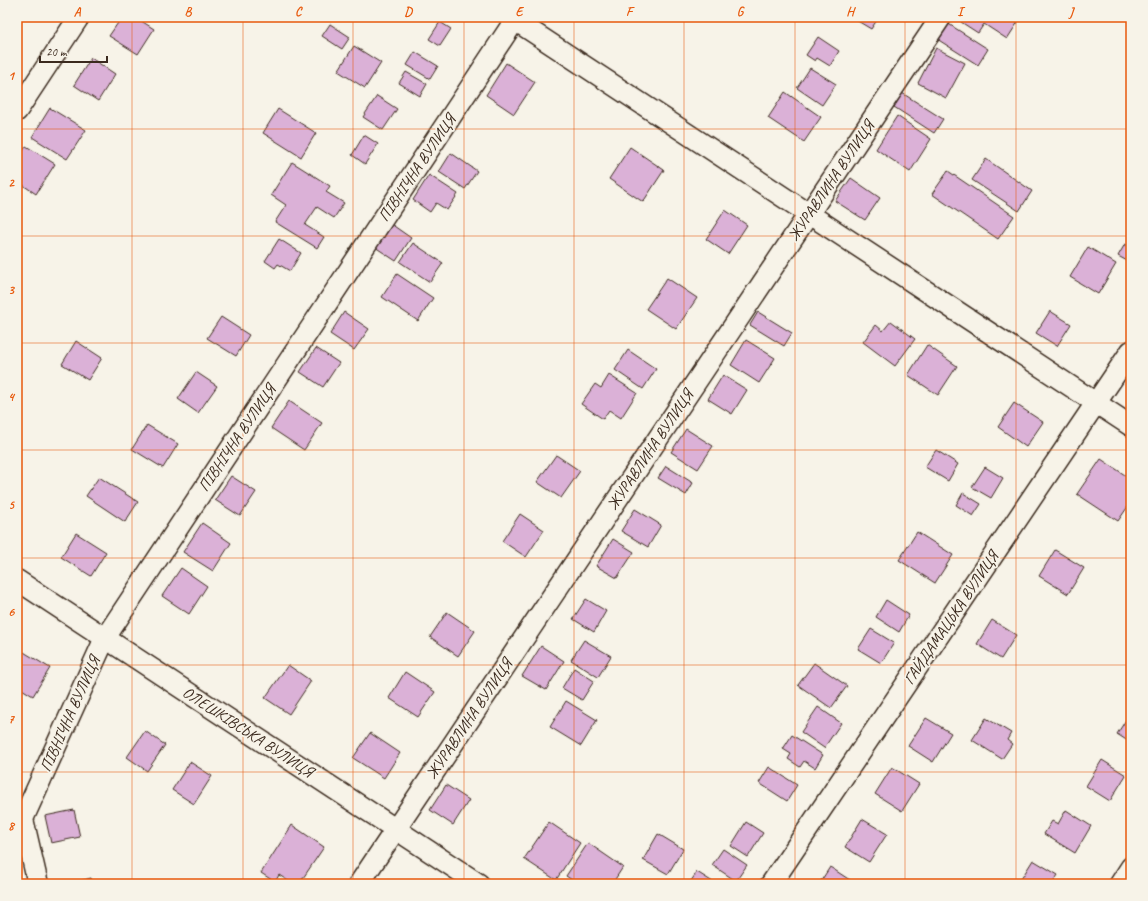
<svg xmlns="http://www.w3.org/2000/svg" width="1148" height="901" viewBox="0 0 1148 901" font-family="Caveat,sans-serif">
<style>
.building{fill:#dbb1d7;stroke:#3b2a1e}
.lines{fill:none;stroke-linecap:round;stroke-linejoin:round}
.minor-casing{stroke:#3b2a1e;stroke-width:23}
.minor{stroke:#f7f3e8;stroke-width:20}
.grid{fill:none;stroke:#e8590c;stroke-width:1;stroke-opacity:0.55}
.labels{text-anchor:middle;dominant-baseline:central;stroke-width:3.5;stroke-linejoin:round;paint-order:stroke}
.street-label{font-size:16px;fill:#3b2a1e;stroke:#f7f3e8}
.neatline{fill:none;stroke:#e8590c;stroke-width:1.5}
.grid-label{font-size:13px;text-anchor:middle;font-weight:bold;fill:#e8590c}
</style>
<rect width="100%" height="100%" fill="#f7f3e8"/>
<filter id="ink" filterUnits="userSpaceOnUse"><feTurbulence type="fractalNoise" baseFrequency=".025" numOctaves="2"/><feDisplacementMap in="SourceGraphic" scale="8" xChannelSelector="R" yChannelSelector="G"/><feConvolveMatrix kernelMatrix="1 2 1 2 8 2 1 2 1" color-interpolation-filters="sRGB"/></filter>
<g filter="url(#ink)">
<g class="building">
<polygon points="122,17 135,17 154,29 138,54 109,36"/>
<polygon points="851,17 879,17 871,29"/>
<polygon points="964,17 1011,17 1018,22 1007,39 984,24 978,33 961,22"/>
<polygon points="440,22 451,29 440,46 429,39"/>
<polygon points="947,23 988,49 978,65 937,39"/>
<polygon points="330,24 350,37 342,49 322,36"/>
<polygon points="818,37 839,51 830,66 817,58 815,61 806,55"/>
<polygon points="354,46 381,63 365,88 338,71"/>
<polygon points="936,48 965,63 946,98 918,83"/>
<polygon points="415,52 438,66 430,79 407,65"/>
<polygon points="91,58 115,74 98,101 74,85"/>
<polygon points="506,63 535,82 514,114 486,95"/>
<polygon points="810,68 836,84 822,105 797,88"/>
<polygon points="406,72 427,84 420,96 399,83"/>
<polygon points="785,92 821,117 804,142 768,118"/>
<polygon points="902,93 943,119 934,133 894,107"/>
<polygon points="377,96 397,109 383,130 363,117"/>
<polygon points="50,108 86,130 67,159 32,137"/>
<polygon points="278,109 316,133 301,157 263,133"/>
<polygon points="897,116 931,139 910,172 876,149"/>
<polygon points="364,135 378,144 365,164 352,155"/>
<polygon points="26,146 55,164 36,194 17,181 17,160"/>
<polygon points="630,147 664,170 643,202 609,179"/>
<polygon points="451,153 477,171 465,189 439,172"/>
<polygon points="986,159 1032,191 1019,211 972,180"/>
<polygon points="292,162 330,186 326,192 344,203 334,218 317,207 305,225 324,237 317,248 275,222 286,205 271,195"/>
<polygon points="948,171 1014,216 998,239 932,194"/>
<polygon points="429,175 458,194 447,210 436,203 430,212 413,200"/>
<polygon points="851,178 880,198 865,220 835,201"/>
<polygon points="725,210 747,225 728,254 706,239"/>
<polygon points="391,224 411,238 396,261 375,247"/>
<polygon points="279,239 301,253 290,271 278,264 275,268 265,261"/>
<polygon points="413,243 443,263 430,282 400,262"/>
<polygon points="1125,244 1131,247 1131,263 1118,256"/>
<polygon points="1088,247 1116,264 1098,294 1070,277"/>
<polygon points="397,274 433,298 418,321 382,297"/>
<polygon points="667,278 697,298 676,329 646,309"/>
<polygon points="1050,311 1071,324 1057,346 1036,333"/>
<polygon points="344,312 369,329 354,350 330,334"/>
<polygon points="758,312 792,333 784,346 750,325"/>
<polygon points="221,317 249,335 236,356 207,338"/>
<polygon points="891,321 915,339 895,366 863,342 876,325 883,331"/>
<polygon points="746,340 775,358 759,383 731,365"/>
<polygon points="76,341 102,358 88,380 62,364"/>
<polygon points="927,345 957,366 938,395 908,375"/>
<polygon points="316,348 339,363 323,387 300,372"/>
<polygon points="628,350 656,369 643,389 615,370"/>
<polygon points="196,372 217,386 198,413 178,399"/>
<polygon points="609,375 637,393 621,418 609,410 603,419 581,404 595,384 601,388"/>
<polygon points="723,375 747,390 732,414 708,399"/>
<polygon points="289,401 322,423 304,450 271,428"/>
<polygon points="1014,403 1043,422 1026,447 998,427"/>
<polygon points="147,425 178,444 163,468 132,449"/>
<polygon points="686,429 713,446 698,469 671,452"/>
<polygon points="936,450 958,464 948,481 925,467"/>
<polygon points="556,455 580,471 561,498 537,482"/>
<polygon points="1101,459 1131,479 1131,502 1118,521 1077,494"/>
<polygon points="666,466 693,483 686,495 658,478"/>
<polygon points="985,467 1003,478 991,498 972,487"/>
<polygon points="231,476 256,492 240,516 215,500"/>
<polygon points="99,477 138,502 125,522 86,496"/>
<polygon points="963,493 981,504 973,516 956,505"/>
<polygon points="635,509 661,525 648,547 621,531"/>
<polygon points="520,514 544,530 526,557 502,541"/>
<polygon points="202,523 231,543 213,571 183,552"/>
<polygon points="917,532 953,555 935,583 899,560"/>
<polygon points="76,533 106,552 91,576 61,557"/>
<polygon points="613,539 634,552 617,578 596,566"/>
<polygon points="1055,550 1084,568 1068,594 1039,576"/>
<polygon points="181,568 207,586 189,614 162,596"/>
<polygon points="586,599 606,611 594,632 573,619"/>
<polygon points="886,600 909,615 899,632 876,617"/>
<polygon points="447,612 475,631 458,656 430,637"/>
<polygon points="992,620 1016,635 1001,659 977,644"/>
<polygon points="871,629 894,643 881,663 858,649"/>
<polygon points="584,640 611,656 598,677 571,660"/>
<polygon points="541,646 564,661 546,690 522,676"/>
<polygon points="22,651 50,668 33,696 17,686 17,660"/>
<polygon points="814,663 847,686 831,708 798,685"/>
<polygon points="288,665 311,681 289,714 265,698"/>
<polygon points="574,668 594,681 582,700 562,688"/>
<polygon points="405,672 435,692 418,717 389,698"/>
<polygon points="566,701 597,720 581,746 550,727"/>
<polygon points="818,707 841,723 824,748 801,732"/>
<polygon points="1131,712 1131,743 1117,734"/>
<polygon points="926,718 951,733 933,762 908,746"/>
<polygon points="986,718 1011,733 1007,740 1012,744 1002,759 972,740"/>
<polygon points="145,731 165,745 147,771 127,757"/>
<polygon points="370,733 400,753 384,778 353,758"/>
<polygon points="792,735 823,755 815,768 804,761 800,767 788,759 791,754 783,749"/>
<polygon points="1102,760 1126,775 1110,801 1086,786"/>
<polygon points="190,762 212,776 194,804 172,790"/>
<polygon points="769,767 797,785 787,801 759,783"/>
<polygon points="892,767 919,784 902,811 875,794"/>
<polygon points="446,785 469,800 453,825 430,810"/>
<polygon points="74,810 80,837 51,843 45,816"/>
<polygon points="1066,810 1091,826 1075,853 1044,834 1052,821 1058,824"/>
<polygon points="862,819 887,834 869,862 845,847"/>
<polygon points="549,822 580,843 556,880 524,859"/>
<polygon points="746,822 763,833 748,857 731,846"/>
<polygon points="292,825 324,847 299,884 293,884 279,875 275,882 261,873"/>
<polygon points="658,834 683,849 668,874 643,860"/>
<polygon points="588,843 623,867 612,884 578,884 566,876"/>
<polygon points="723,849 747,865 736,881 712,865"/>
<polygon points="1033,860 1058,875 1052,884 1018,884"/>
<polygon points="830,867 856,884 819,884"/>
<polygon points="697,872 716,884 689,884"/>
<polygon points="91,878 93,884 69,884"/>
</g>
<g class="lines">
<g class="minor-casing">
<g id="minor">
<polyline points="510,17 1131,426"/>
<polyline points="17,111 79,17"/>
<polyline points="17,580 479,884"/>
<polyline points="38,884 23,819 105,638 517,17"/>
<polyline points="359,884 941,17"/>
<polyline points="771,884 1131,351"/>
<polyline points="1120,884 1131,867"/>
</g>
</g>
<use href="#minor" class="minor"/>
</g>
</g>
<path class="grid" d="M132,17V884M243,17V884M353,17V884M464,17V884M574,17V884M684,17V884M795,17V884M905,17V884M1016,17V884M17,129H1131M17,236H1131M17,343H1131M17,450H1131M17,558H1131M17,665H1131M17,772H1131"/>
<g class="labels">
<g class="street-label">
<text transform="translate(417 168) rotate(-56)">ПІВНІЧНА ВУЛИЦЯ</text>
<text transform="translate(831 181) rotate(-56)">ЖУРАВЛИНА ВУЛИЦЯ</text>
<text transform="translate(237 438) rotate(-56)">ПІВНІЧНА ВУЛИЦЯ</text>
<text transform="translate(650 450) rotate(-56)">ЖУРАВЛИНА ВУЛИЦЯ</text>
<text transform="translate(951 618) rotate(-56)">ГАЙДАМАЦЬКА ВУЛИЦЯ</text>
<text transform="translate(70 714) rotate(-66)">ПІВНІЧНА ВУЛИЦЯ</text>
<text transform="translate(469 719) rotate(-56)">ЖУРАВЛИНА ВУЛИЦЯ</text>
<text transform="translate(248 732) rotate(33)">ОЛЕШКІВСЬКА ВУЛИЦЯ</text>
</g>
</g>
<rect width="1148" height="901" fill="none" stroke="#f7f3e8" stroke-width="44"/>
<path d="M40 56v6h67v-6" fill="none" stroke="#3b2a1e" stroke-width="2"/>
<text x="46" y="56" font-size="12" fill="#3b2a1e" stroke="#f7f3e8" stroke-width="3" paint-order="stroke">20 m</text>
<rect x="22" y="22" width="1104" height="857" class="neatline"/>
<g class="grid-label">
<text x="77" y="16">A</text>
<text x="188" y="16">B</text>
<text x="298" y="16">C</text>
<text x="408" y="16">D</text>
<text x="519" y="16">E</text>
<text x="629" y="16">F</text>
<text x="740" y="16">G</text>
<text x="850" y="16">H</text>
<text x="960" y="16">I</text>
<text x="1071" y="16">J</text>
<text x="11" y="80">1</text>
<text x="11" y="187">2</text>
<text x="11" y="294">3</text>
<text x="11" y="401">4</text>
<text x="11" y="509">5</text>
<text x="11" y="616">6</text>
<text x="11" y="723">7</text>
<text x="11" y="830">8</text>
</g>
</svg>
